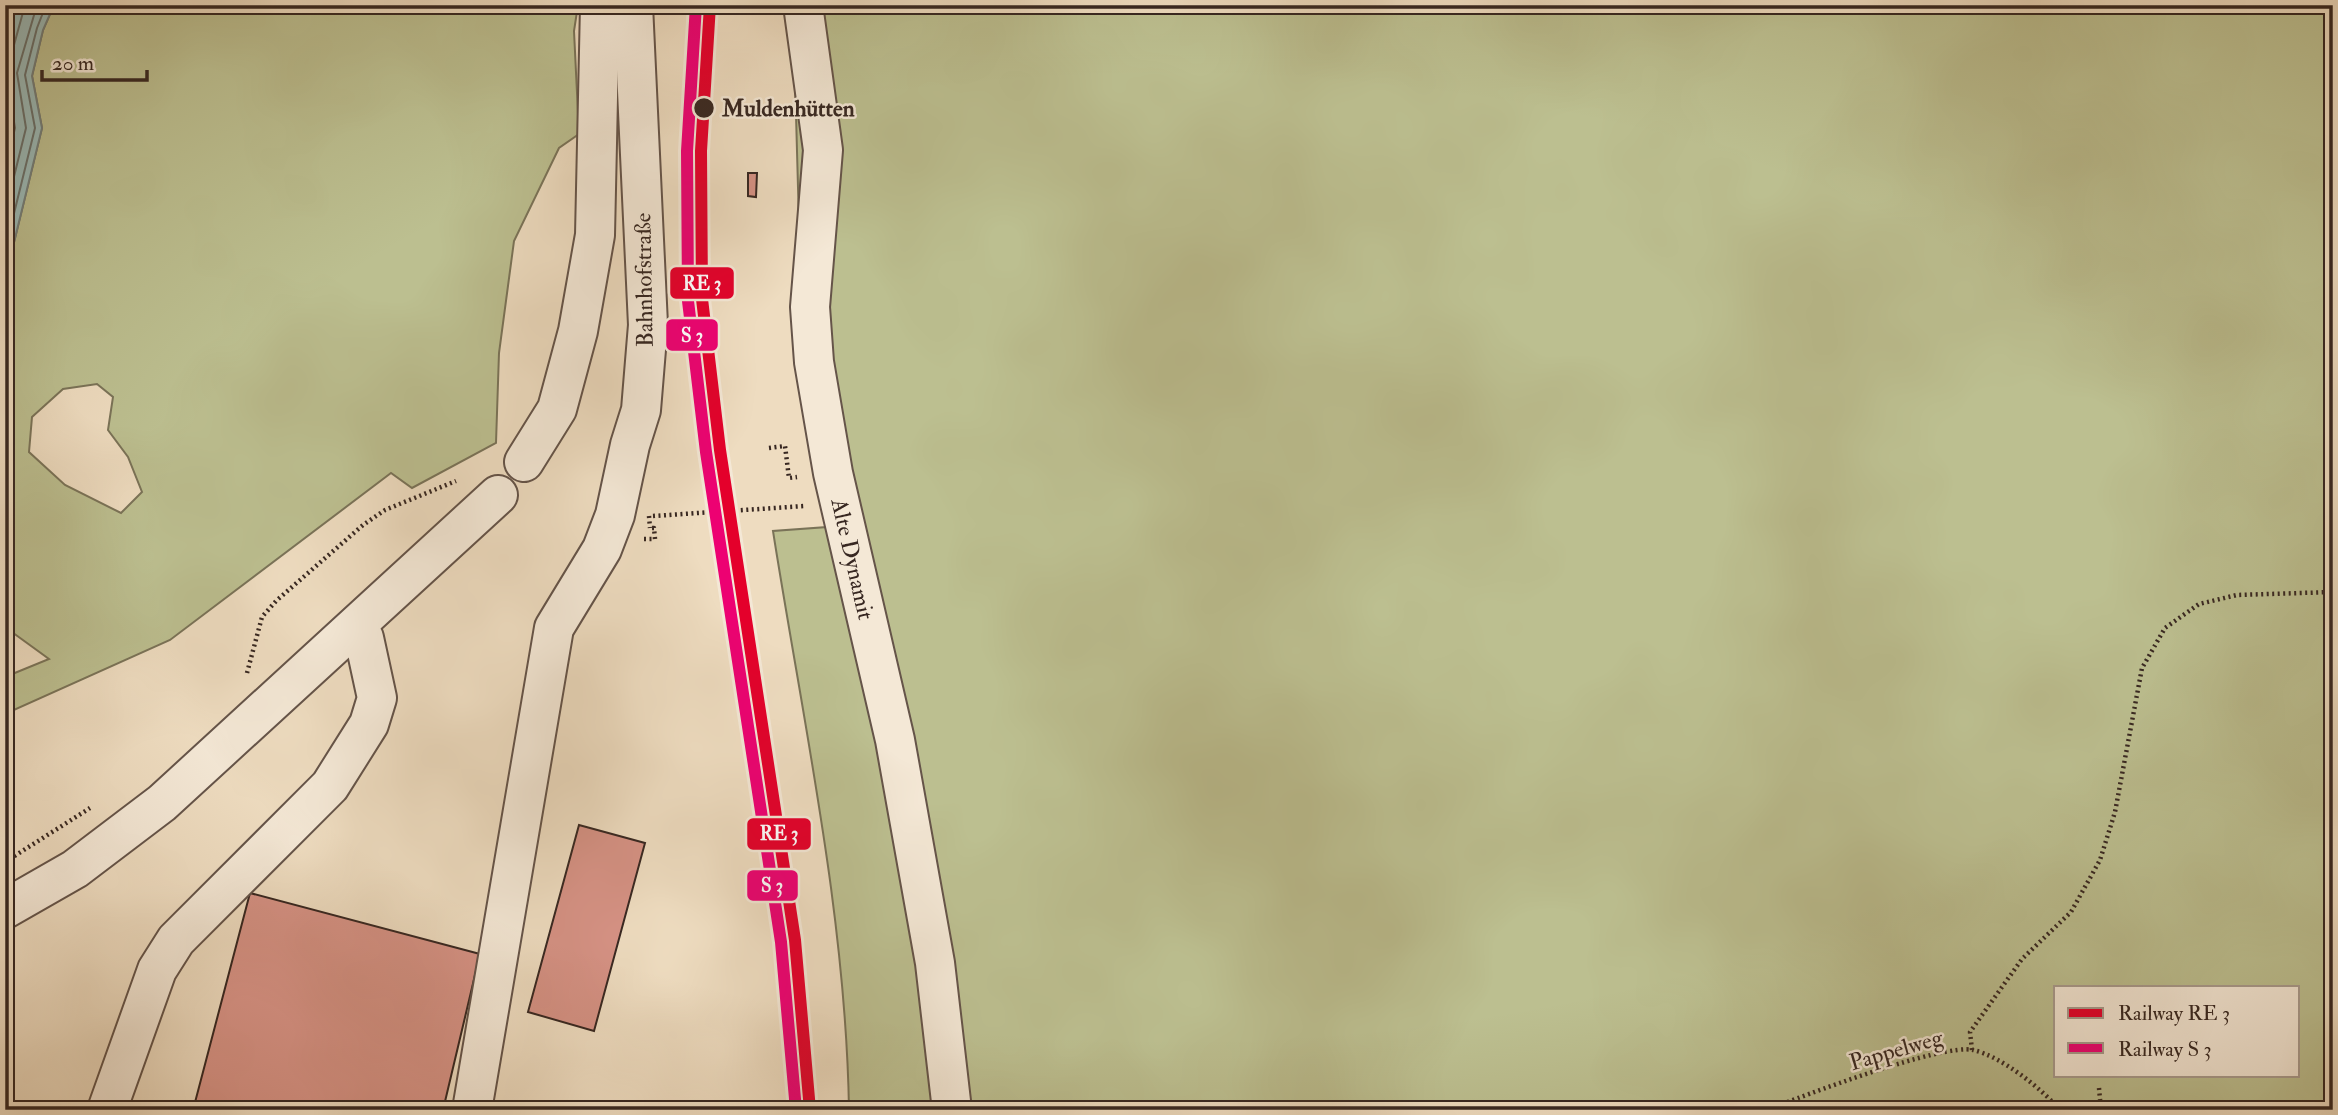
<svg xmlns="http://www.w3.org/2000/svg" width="2338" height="1115" viewBox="0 0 2338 1115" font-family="'IM FELL Double Pica',serif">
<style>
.green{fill:#bcbf90;stroke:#7a7358;stroke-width:2;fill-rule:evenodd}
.water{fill:#9abab8;stroke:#727f7c;stroke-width:2}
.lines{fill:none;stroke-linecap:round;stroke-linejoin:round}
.shore{stroke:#68706c;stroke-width:2}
.building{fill:#d69285;stroke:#372721;stroke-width:2}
.minor-casing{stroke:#655449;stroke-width:42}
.path{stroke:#372721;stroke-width:4.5;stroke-dasharray:2 3.5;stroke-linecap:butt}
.minor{stroke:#f4e8d6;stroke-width:38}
.path-bridge{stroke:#372721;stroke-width:4.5;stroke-dasharray:2 3.5;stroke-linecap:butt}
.rail-1-casing{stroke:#f4e8d6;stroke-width:18}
.rail-2-casing{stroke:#f4e8d6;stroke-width:18}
.rail-1{stroke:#e4002b;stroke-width:12}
.rail-2{stroke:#ed0172;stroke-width:12}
.stop-dot{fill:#372721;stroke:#f4e8d6;stroke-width:2.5}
.labels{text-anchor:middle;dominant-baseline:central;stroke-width:5;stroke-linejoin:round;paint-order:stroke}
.stop-label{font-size:23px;font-weight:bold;fill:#372721;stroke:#f4e8d6;text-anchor:start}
.street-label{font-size:23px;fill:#372721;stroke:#f4e8d6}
.line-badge{stroke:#f4e8d6;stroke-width:2.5}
.badge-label{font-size:19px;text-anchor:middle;font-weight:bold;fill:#fff}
</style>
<rect width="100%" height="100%" fill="#eedcc0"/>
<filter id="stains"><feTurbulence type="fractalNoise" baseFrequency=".00286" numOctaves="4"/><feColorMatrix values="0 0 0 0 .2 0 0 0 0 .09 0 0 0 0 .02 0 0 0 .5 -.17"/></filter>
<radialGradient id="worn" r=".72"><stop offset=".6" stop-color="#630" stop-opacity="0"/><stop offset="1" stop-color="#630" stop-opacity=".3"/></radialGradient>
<g class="green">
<path d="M54,5H578L574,31L579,134L559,148L514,241L499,353L496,443L412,488L391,473L170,640L5,714V677L49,659L5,627V279L42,128L32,76L43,30ZM97,384L113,397L108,430L128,457L142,492L121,513L65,485L29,452L32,417L63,389Z"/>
<path d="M793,5H2333V1110H849C846,916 803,722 773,531L827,527L799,224ZM2056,987H2298V1075H2056Z"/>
</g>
<polygon class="water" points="5,5 54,5 43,30 32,76 42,128 5,279"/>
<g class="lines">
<g class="shore">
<polyline points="5,169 15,128 6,74 25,5"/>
<polyline points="5,213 26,128 17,73 37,5"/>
<polyline points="5,250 35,128 25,75 37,28 46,5"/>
</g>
</g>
<g class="building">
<polygon points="748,173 757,173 756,197 748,196"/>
<polygon points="579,825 645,843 594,1031 528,1012"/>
<polygon points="250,893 480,954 443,1110 193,1110"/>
</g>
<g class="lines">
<g class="minor-casing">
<g id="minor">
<path id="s1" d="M803,5L823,150L810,307L814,362L833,473L895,740L935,963L952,1110"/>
<polyline points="524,462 557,409 578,331 595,235 600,5"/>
<polyline points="5,909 75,869 162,803 498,495"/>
<polyline points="107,1110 157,970 176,940 330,786 369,724 377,698 364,638 353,629"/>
<polyline points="472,1110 554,628 602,549 615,515 630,445 641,410 648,325 633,5"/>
</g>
</g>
<g class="path">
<polyline points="769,448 785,446 789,478 797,477"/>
<polyline points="653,516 805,506"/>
<polyline points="644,539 655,539 654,528 651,528"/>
<polyline points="247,673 262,617 276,601 363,525 385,510 456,481"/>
<polyline points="5,862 90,808"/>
<polyline points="1972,1050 1970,1032 2022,959 2071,912 2100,860 2115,812 2142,668 2165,628 2199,604 2237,595 2333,592"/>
<polyline points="2099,1088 2101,1110"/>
<path d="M1767,1110C1802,1096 1943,1043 1973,1050C2001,1056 2042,1089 2060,1110"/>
</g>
<use href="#minor" class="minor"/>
<polyline class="path-bridge" points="649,516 650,528"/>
<g class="rail-1-casing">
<polyline id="rail-1" points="710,5 701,151 702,299 720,450 795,940 810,1110"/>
</g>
<g class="rail-2-casing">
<polyline id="rail-2" points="696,5 687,151 688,301 706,452 781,942 796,1110"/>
</g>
<use href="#rail-1" class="rail-1"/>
<use href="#rail-2" class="rail-2"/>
</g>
<circle class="stop-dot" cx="704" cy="108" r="11"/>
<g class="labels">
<g class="stop-label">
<text x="722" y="108">Muldenhütten</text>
</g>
<g class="street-label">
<text transform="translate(644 280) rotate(-91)">Bahnhofstraße</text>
<text stroke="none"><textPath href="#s1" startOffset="560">Alte Dynamit</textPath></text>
<text transform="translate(1896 1050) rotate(-16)">Pappelweg</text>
</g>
</g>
<g class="line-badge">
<rect x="669" y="266" width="66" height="34" rx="7" fill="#e4002b"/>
<rect x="665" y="318" width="54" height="34" rx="7" fill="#ed0172"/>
<rect x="746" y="817" width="66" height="34" rx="7" fill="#e4002b"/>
<rect x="746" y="869" width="53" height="33" rx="7" fill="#ed0172"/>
</g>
<g class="badge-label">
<text x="702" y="290">RE 3</text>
<text x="692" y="342">S 3</text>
<text x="779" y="840">RE 3</text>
<text x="772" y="892">S 3</text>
</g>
<rect width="2338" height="1115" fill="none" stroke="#eedcc0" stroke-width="28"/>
<rect x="7" y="7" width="2324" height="1101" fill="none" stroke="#372721" stroke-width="3.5"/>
<rect x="14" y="14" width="2310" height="1087" fill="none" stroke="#372721" stroke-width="2"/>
<rect x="2054" y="986" width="245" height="91" fill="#f4e8d6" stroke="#a89b8e" stroke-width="2"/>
<rect x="2068" y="1008" width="35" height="10" fill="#e4002b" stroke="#a89b8e" stroke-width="2"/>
<text x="2118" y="1020" font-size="21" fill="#372721">Railway RE 3</text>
<rect x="2068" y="1043" width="35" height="10" fill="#ed0172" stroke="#a89b8e" stroke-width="2"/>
<text x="2118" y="1056" font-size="21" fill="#372721">Railway S 3</text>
<path d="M42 70v10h105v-10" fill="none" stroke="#372721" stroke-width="3.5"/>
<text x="52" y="70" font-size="21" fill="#372721" stroke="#f4e8d6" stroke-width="5" paint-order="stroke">20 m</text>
<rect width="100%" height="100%" filter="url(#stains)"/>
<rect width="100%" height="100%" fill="url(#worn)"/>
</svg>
